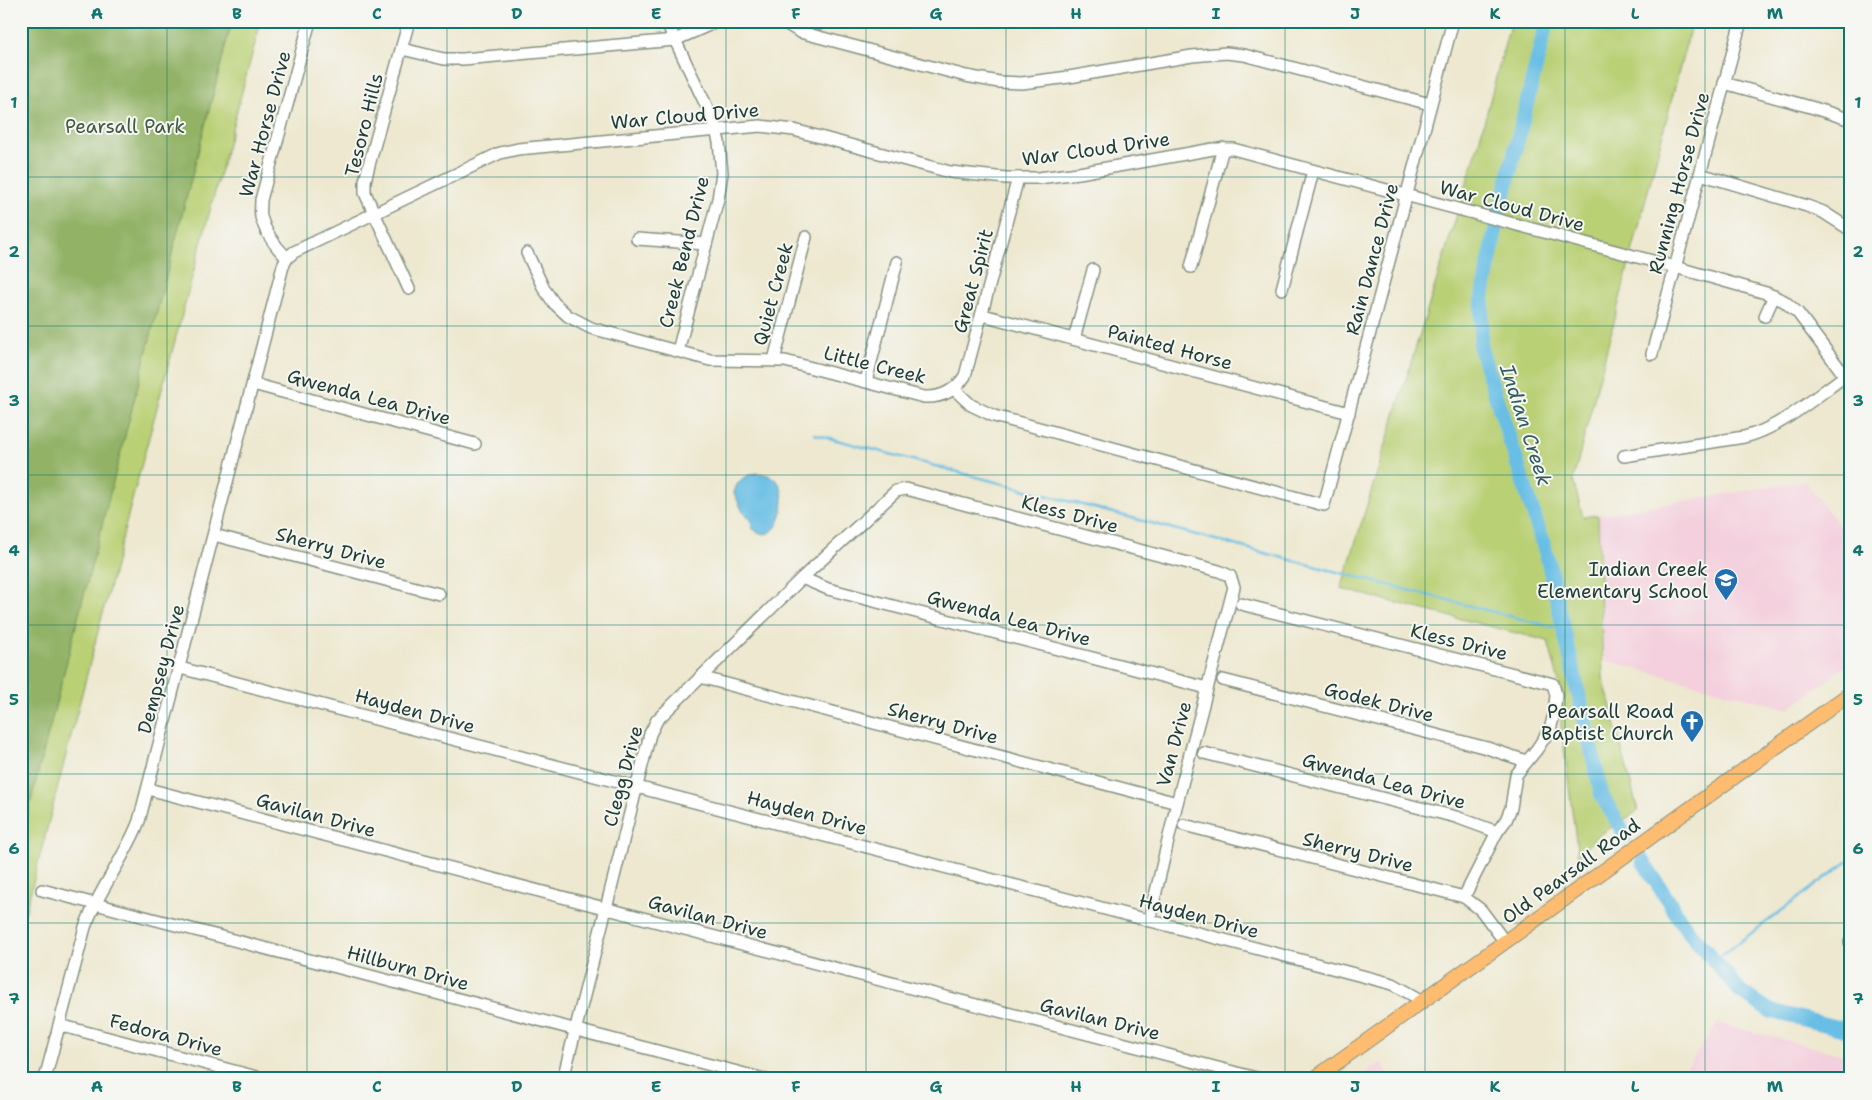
<svg xmlns="http://www.w3.org/2000/svg" width="1872" height="1100" viewBox="0 0 1872 1100" font-family="'Shantell Sans',sans-serif">
<style>
.built{fill:#f4cfdd}
.green{fill:#b9d074;stroke:#6c8654}
.forest{fill:#92b266;stroke:#58784d}
.water{fill:#68bee5;stroke:#447e8c}
.lines{fill:none;stroke-linecap:round;stroke-linejoin:round}
.stream{stroke:#68bee5;stroke-width:2.5}
.river{stroke:#68bee5;stroke-width:15}
.minor-casing{stroke:#869282;stroke-width:14}
.major-casing{stroke:#869282;stroke-width:16}
.minor{stroke:#fff;stroke-width:11}
.major{stroke:#febc70;stroke-width:14}
.grid{fill:none;stroke:#0f766e;stroke-width:1;stroke-opacity:0.55}
.labels{text-anchor:middle;dominant-baseline:central;stroke-width:4;stroke-linejoin:round;paint-order:stroke}
.street-label{font-size:19px;fill:#1f3d34;stroke:#f6f6f2}
.park-label{font-size:19px;fill:#3e5a41;stroke:#f6f6f2}
.poi-label{font-size:19px;fill:#1f3d34;stroke:#f6f6f2;text-anchor:end}
.water-label{font-size:20px;font-style:italic;fill:#315d60;stroke:#f6f6f2}
.neatline{fill:none;stroke:#0f766e;stroke-width:2}
.grid-label{font-size:16px;text-anchor:middle;font-weight:bold;fill:#0f766e}
</style>
<rect width="100%" height="100%" fill="#f6f6f2"/>
<filter id="ink" filterUnits="userSpaceOnUse"><feTurbulence type="fractalNoise" baseFrequency=".02" numOctaves="2"/><feDisplacementMap in="SourceGraphic" scale="10" xChannelSelector="R" yChannelSelector="G"/><feConvolveMatrix kernelMatrix="1 2 1 2 8 2 1 2 1" color-interpolation-filters="sRGB"/></filter>
<filter id="wash" filterUnits="userSpaceOnUse"><feTurbulence type="fractalNoise" baseFrequency=".0096" numOctaves="4" result="noise"/><feDisplacementMap in="SourceGraphic" scale="20" xChannelSelector="R" yChannelSelector="G"/><feGaussianBlur stdDeviation="1.12" result="paint"/><feColorMatrix in="noise" values="0 0 0 0 0 0 0 0 0 0 0 0 0 0 0 0 0 1.4 0 .05"/><feComposite in="paint" operator="in"/></filter>
<g filter="url(#wash)">
<rect width="100%" height="100%" fill="#ede8cf"/>
<g class="built">
<polygon points="1805,481 1851,541 1851,662 1789,709 1604,660 1598,515"/>
<polygon points="1718,1023 1851,1057 1851,1079 1679,1079"/>
<polygon points="1381,1063 1392,1079 1357,1079"/>
</g>
<g class="green">
<polygon points="21,21 261,21 130,508 21,929"/>
<polygon points="1511,21 1692,21 1573,480 1583,517 1598,515 1603,677 1638,811 1596,837 1578,856 1561,725 1562,694 1548,641 1341,589 1476,153"/>
</g>
<polygon class="forest" points="21,21 232,21 21,839"/>
<path class="water" d="M757,473C764,474 773,475 778,482C790,498 779,551 752,528L751,519L743,512L734,493C737,480 744,476 757,473Z"/>
<g class="lines">
<g class="stream">
<polyline points="814,434 1314,566 1564,630"/>
<polyline points="1714,961 1851,859"/>
</g>
<g class="river">
<polyline points="1547,21 1496,228 1483,294 1480,347 1547,556 1602,796 1625,835"/>
<polyline points="1643,861 1685,927 1742,993 1771,1011 1851,1031"/>
</g>
</g>
</g>
<g filter="url(#ink)">
<g class="lines">
<g class="minor-casing">
<g id="minor">
<polyline points="666,21 714,122 719,142 722,173 718,199 678,351"/>
<polyline points="782,21 800,32 966,76 999,82 1022,83 1069,77 1192,56 1226,53 1244,55 1430,104"/>
<polyline points="402,49 444,59 463,59 675,40 718,21"/>
<polyline points="1724,83 1814,108 1851,120"/>
<polyline points="1700,174 1807,206 1823,212 1851,230"/>
<polyline points="637,239 706,244"/>
<path d="M527,253L544,289L554,303L568,316L591,328L710,360L785,361L924,397C942,398 955,391 965,376L1018,178"/>
<path d="M287,258C276,247 265,232 261,217C260,212 261,206 261,200L310,21"/>
<polyline points="1191,267 1223,148"/>
<polyline points="409,289 365,193 365,181 369,165 409,21"/>
<polyline points="1282,289 1313,171"/>
<polyline points="983,315 1349,413"/>
<polyline points="1765,316 1774,296"/>
<polyline points="1074,339 1093,270"/>
<polyline points="1652,354 1741,21"/>
<polyline points="774,360 806,237"/>
<polyline points="866,381 897,262"/>
<polyline points="253,384 475,444"/>
<polyline points="954,389 971,405 994,416 1324,505 1453,21"/>
<path d="M1624,456L1744,437C1781,428 1815,397 1845,376"/>
<polyline points="214,535 439,594"/>
<polyline points="802,578 828,589 1207,688"/>
<polyline points="1241,604 1553,684 1556,695 1554,715 1550,729 1537,749 1516,775 1511,808 1506,820 1497,832 1464,897"/>
<polyline points="180,668 1393,984 1423,1001"/>
<polyline points="700,677 1177,803"/>
<polyline points="1223,680 1487,748 1526,761"/>
<polyline points="1204,753 1456,817 1497,832"/>
<polyline points="148,789 1260,1079"/>
<polyline points="1184,825 1464,897 1481,910 1505,942"/>
<polyline points="42,890 764,1079"/>
<polyline points="1850,942 1851,941"/>
<polyline points="59,1025 264,1079"/>
<path d="M45,1079L85,927C99,889 125,858 139,821L283,266L287,258L294,252L500,153L518,149L760,126L794,130L950,172L1006,178H1038L1079,173L1213,149H1233L1675,267L1766,293L1784,301L1798,313L1851,384"/>
<polyline points="563,1079 650,734 657,720 802,578 896,491 906,489 1219,571 1230,576 1234,587 1177,803 1149,921"/>
</g>
</g>
<g class="major-casing">
<polyline id="major" points="1314,1079 1851,693"/>
</g>
<use href="#minor" class="minor"/>
<use href="#major" class="major"/>
</g>
</g>
<path class="grid" d="M167,21V1079M307,21V1079M447,21V1079M587,21V1079M726,21V1079M866,21V1079M1006,21V1079M1146,21V1079M1285,21V1079M1425,21V1079M1565,21V1079M1705,21V1079M21,177H1851M21,326H1851M21,475H1851M21,625H1851M21,774H1851M21,923H1851"/>
<defs>
<g id="school-pin" transform="scale(1.25)"><path d="M0 17L-7.5 6A9.5 9.5 0 1 1 7.5 6Z" fill="#1f6fb2" stroke="#f6f6f2"/><path d="M0-5L7-2L0 1L-7-2ZM-4 1L0 2.5L4 1V4Q0 6-4 4Z" fill="#fff"/></g>
<g id="church-pin" transform="scale(1.25)"><path d="M0 17L-7.5 6A9.5 9.5 0 1 1 7.5 6Z" fill="#1f6fb2" stroke="#f6f6f2"/><path d="M-1.2-6h2.4v3.5h3.3v2.4h-3.3V6h-2.4V-.1h-3.3v-2.4h3.3Z" fill="#fff"/></g>
</defs>
<g fill-rule="evenodd">
<use href="#school-pin" x="1726" y="580"/>
<use href="#church-pin" x="1692" y="722"/>
</g>
<g class="labels">
<g class="street-label">
<text transform="translate(685 116) rotate(-5)">War Cloud Drive</text>
<text transform="translate(265 124) rotate(-75)">War Horse Drive</text>
<text transform="translate(364 125) rotate(-76)">Tesoro Hills</text>
<text transform="translate(1096 149) rotate(-8)">War Cloud Drive</text>
<text transform="translate(1679 183) rotate(-75)">Running Horse Drive</text>
<text transform="translate(1512 206) rotate(15)">War Cloud Drive</text>
<text transform="translate(684 252) rotate(-76)">Creek Bend Drive</text>
<text transform="translate(1372 259) rotate(-75)">Rain Dance Drive</text>
<text transform="translate(973 281) rotate(-75)">Great Spirit</text>
<text transform="translate(773 294) rotate(-75)">Quiet Creek</text>
<text transform="translate(1170 347) rotate(15)">Painted Horse</text>
<text transform="translate(875 365) rotate(14)">Little Creek</text>
<text transform="translate(369 397) rotate(15)">Gwenda Lea Drive</text>
<text transform="translate(1070 514) rotate(15)">Kless Drive</text>
<text transform="translate(331 548) rotate(15)">Sherry Drive</text>
<text transform="translate(1009 618) rotate(15)">Gwenda Lea Drive</text>
<text transform="translate(1459 642) rotate(14)">Kless Drive</text>
<text transform="translate(161 669) rotate(-75)">Dempsey Drive</text>
<text transform="translate(1379 702) rotate(14)">Godek Drive</text>
<text transform="translate(415 711) rotate(15)">Hayden Drive</text>
<text transform="translate(943 723) rotate(15)">Sherry Drive</text>
<text transform="translate(1174 744) rotate(-75)">Van Drive</text>
<text transform="translate(623 776) rotate(-75)">Clegg Drive</text>
<text transform="translate(1384 781) rotate(15)">Gwenda Lea Drive</text>
<text transform="translate(807 813) rotate(15)">Hayden Drive</text>
<text transform="translate(316 815) rotate(15)">Gavilan Drive</text>
<text transform="translate(1358 852) rotate(14)">Sherry Drive</text>
<text transform="translate(1571 871) rotate(-36)">Old Pearsall Road</text>
<text transform="translate(1199 916) rotate(15)">Hayden Drive</text>
<text transform="translate(708 917) rotate(15)">Gavilan Drive</text>
<text transform="translate(408 968) rotate(15)">Hillburn Drive</text>
<text transform="translate(1100 1019) rotate(14)">Gavilan Drive</text>
<text transform="translate(166 1035) rotate(15)">Fedora Drive</text>
</g>
<g class="park-label">
<text x="125" y="126">Pearsall Park</text>
</g>
<g class="poi-label">
<text x="1708" y="569">Indian Creek<tspan x="1708" dy="22">Elementary School</tspan></text>
<text x="1674" y="711">Pearsall Road<tspan x="1674" dy="22">Baptist Church</tspan></text>
</g>
<g class="water-label">
<text transform="translate(1526 425) rotate(72)">Indian Creek</text>
</g>
</g>
<rect width="1872" height="1100" fill="none" stroke="#f6f6f2" stroke-width="55"/>
<rect x="28" y="28" width="1816" height="1044" class="neatline"/>
<g class="grid-label">
<text x="97" y="19">A</text>
<text x="237" y="19">B</text>
<text x="377" y="19">C</text>
<text x="517" y="19">D</text>
<text x="656" y="19">E</text>
<text x="796" y="19">F</text>
<text x="936" y="19">G</text>
<text x="1076" y="19">H</text>
<text x="1216" y="19">I</text>
<text x="1355" y="19">J</text>
<text x="1495" y="19">K</text>
<text x="1635" y="19">L</text>
<text x="1775" y="19">M</text>
<text x="14" y="108">1</text>
<text x="1858" y="108">1</text>
<text x="14" y="257">2</text>
<text x="1858" y="257">2</text>
<text x="14" y="406">3</text>
<text x="1858" y="406">3</text>
<text x="14" y="556">4</text>
<text x="1858" y="556">4</text>
<text x="14" y="705">5</text>
<text x="1858" y="705">5</text>
<text x="14" y="854">6</text>
<text x="1858" y="854">6</text>
<text x="14" y="1004">7</text>
<text x="1858" y="1004">7</text>
<text x="97" y="1092">A</text>
<text x="237" y="1092">B</text>
<text x="377" y="1092">C</text>
<text x="517" y="1092">D</text>
<text x="656" y="1092">E</text>
<text x="796" y="1092">F</text>
<text x="936" y="1092">G</text>
<text x="1076" y="1092">H</text>
<text x="1216" y="1092">I</text>
<text x="1355" y="1092">J</text>
<text x="1495" y="1092">K</text>
<text x="1635" y="1092">L</text>
<text x="1775" y="1092">M</text>
</g>
</svg>
